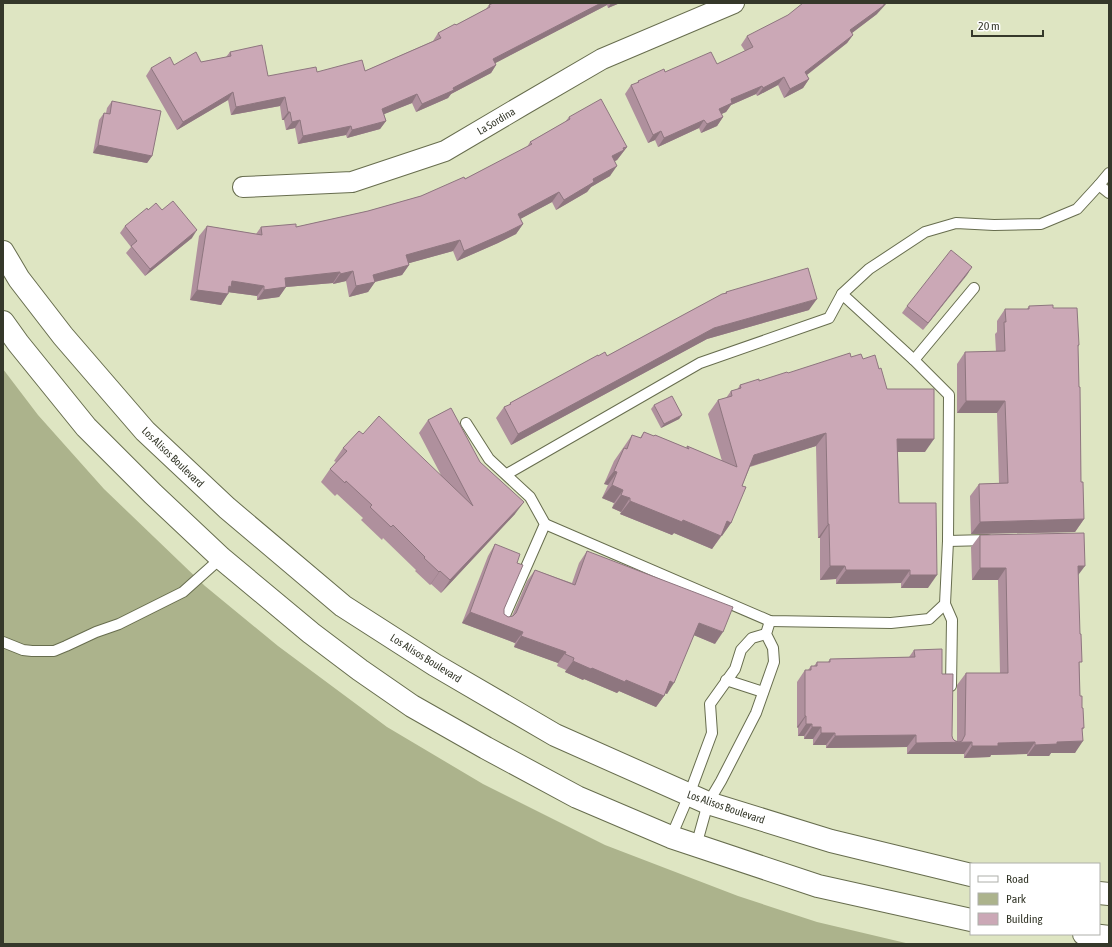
<svg xmlns="http://www.w3.org/2000/svg" width="1112" height="947" viewBox="0 0 1112 947" font-family="'Asap Condensed',sans-serif">
<style>
.green{fill:#acb38c}
.lines{fill:none;stroke-linecap:round;stroke-linejoin:round}
.lane-casing{stroke:#676d4e;stroke-width:12}
.street-casing{stroke:#676d4e;stroke-width:22}
.secondary-casing{stroke:#676d4e;stroke-width:24}
.lane{stroke:#fff;stroke-width:10}
.street{stroke:#fff;stroke-width:20}
.secondary{stroke:#fff;stroke-width:22}
.wall{fill:#af909d}
.shaded-wall{fill:#8e767f}
.building{fill:#cba8b6;stroke:#8e767f}
.labels{text-anchor:middle;dominant-baseline:central;stroke-width:3;stroke-linejoin:round;paint-order:stroke}
.street-label{font-size:11px;fill:#35382a;stroke:#fff}
</style>
<rect width="100%" height="100%" fill="#dee5c2"/>
<polygon class="green" points="3,369 38,415 104,489 205,586 278,646 387,727 483,784 605,845 738,896 817,922 910,944 3,944"/>
<g class="lines">
<g class="lane-casing">
<g id="lane">
<polyline points="1109,173 1099,185 1109,193"/>
<polyline points="842,294 869,269 925,232 956,223 994,225 1041,224 1077,209 1099,185"/>
<polyline points="914,360 974,288"/>
<polyline points="466,423 489,459 530,497 545,524 502,622"/>
<polyline points="507,474 700,363 829,318 842,294 914,360 949,395 948,541 945,604 929,619 891,623 770,621 545,524"/>
<polyline points="948,541 988,540"/>
<polyline points="945,604 952,620 951,686"/>
<polyline points="3,642 23,650 32,651 54,651 66,646 96,632 119,624 183,592 221,558"/>
<polyline points="726,680 763,692"/>
<polyline points="671,837 689,795 712,733 710,704 735,669 741,650 752,638 766,634"/>
<polyline points="696,846 708,803 721,781 756,713 774,662 773,648 766,634 770,621"/>
</g>
</g>
<g class="street-casing">
<polyline id="street" points="243,187 352,182 445,151 523,105 602,59 734,3"/>
</g>
<g class="secondary-casing">
<g id="secondary">
<polyline points="3,252 19,279 63,336 145,431 227,508 343,606 435,665 555,735 708,803 831,841 971,875"/>
<polyline points="3,322 18,343 86,427 153,494 221,558 311,633 360,670 412,706 486,748 577,797 671,837 818,886 971,920"/>
<polyline points="1099,893 1109,894"/>
<polyline points="1084,934 1109,937"/>
</g>
</g>
<use href="#lane" class="lane"/>
<use href="#street" class="street"/>
<use href="#secondary" class="secondary"/>
</g>
<g class="wall">
<polygon points="493,3 620,3 608,8 607,5 495,63 496,65 491,73 451,94 448,98 416,112 412,103 384,114 386,121 380,129 347,138 346,135 298,144 295,128 286,130 284,120 282,120 280,106 231,115 228,100 177,130 146,76 151,68 201,62 226,57 230,52 268,76 317,72 365,71 433,41 438,33 456,25 486,9 489,5"/>
<polygon points="877,14 852,33 853,35 847,43 807,75 809,79 803,88 784,98 778,85 757,96 756,94 731,105 726,112 721,114 723,117 717,126 701,133 699,128 658,147 655,140 648,143 625,94 631,85 637,83 638,81 665,72 717,64 745,51 741,45 747,36"/>
<polygon points="112,101 152,156 147,163 93,153 99,120 104,113 106,113 107,108"/>
<polygon points="569,117 627,147 617,160 615,161 610,176 591,187 587,192 556,210 552,202 520,219 523,224 516,234 498,243 457,261 453,251 409,263 409,265 402,275 375,282 368,292 349,297 346,281 333,284 333,283 286,287 279,297 257,300 257,296 228,292 221,305 190,300 199,236 207,226 256,234 261,227 296,227 368,211 421,196 465,179 527,147 530,142 565,122"/>
<polygon points="148,210 162,210 192,238 145,276 126,253 131,247 120,233 125,226"/>
<polygon points="972,267 923,330 902,313 907,306"/>
<polygon points="726,292 809,310 707,339 511,445 496,418 504,407 509,405 510,403 598,356 607,356 725,293"/>
<polygon points="1029,306 1053,308 1079,345 1078,347 1081,482 1084,519 1075,532 971,534 970,496 979,484 999,483 997,413 957,413 957,364 965,352 996,352 995,334 997,332 997,321 1005,309 1027,309"/>
<polygon points="851,357 863,359 879,369 887,389 925,452 898,452 899,503 928,588 901,588 901,583 836,584 836,579 820,580 820,538 818,538 816,446 750,467 742,486 731,523 712,549 674,533 672,535 620,514 621,512 612,508 614,503 602,498 608,485 604,484 614,461 632,435 640,438 644,432 653,436 655,435 686,448 687,446 722,461 708,414 718,400 726,398 731,391 737,390 740,385 759,381"/>
<polygon points="654,405 682,415 679,419 661,428 651,409"/>
<polygon points="428,420 480,462 515,514 441,593 431,584 430,585 415,571 416,570 383,538 382,540 361,520 363,518 337,494 335,496 321,482 330,469 336,462 334,461 343,448 363,434 441,475 419,433"/>
<polygon points="980,535 1078,575 1080,696 1084,728 1082,730 1075,753 1051,753 1049,756 1027,756 1027,754 991,755 990,757 964,758 964,754 907,754 907,747 826,748 826,745 813,745 813,739 804,739 804,736 798,736 798,728 797,727 797,682 805,670 808,670 811,666 814,666 817,662 828,662 830,659 909,657 914,650 942,674 952,736 953,739 957,741 957,685 966,673 1000,673 998,580 972,580 971,547"/>
<polygon points="495,544 517,563 504,609 504,614 508,617 512,616 527,581 535,570 572,583 579,563 587,551 715,644 694,635 667,694 665,693 664,696 656,707 619,691 617,693 584,679 583,680 565,672 566,670 557,666 558,663 514,647 515,643 462,623 488,556"/>
</g>
<g class="shaded-wall">
<polygon points="601,3 608,3 607,5 488,67 493,59"/>
<polygon points="611,3 620,3 608,8"/>
<polygon points="885,3 887,3 877,14 844,39 850,30"/>
<polygon points="853,35 847,43 799,81 805,72"/>
<polygon points="496,65 491,73 451,94 448,98 416,112 422,104"/>
<polygon points="784,77 778,85 757,96 763,88"/>
<polygon points="809,79 803,88 784,98 790,89"/>
<polygon points="762,86 756,94 731,105 726,112 713,118 719,109 731,99"/>
<polygon points="233,92 228,100 177,130 183,122"/>
<polygon points="417,94 412,103 377,117 382,109"/>
<polygon points="285,97 280,106 231,115 236,107"/>
<polygon points="288,112 290,112 284,120 282,120"/>
<polygon points="723,117 717,126 701,133 707,124"/>
<polygon points="300,120 295,128 286,130 292,122"/>
<polygon points="704,120 699,128 658,147 664,138"/>
<polygon points="386,121 380,129 347,138 352,130"/>
<polygon points="351,126 346,135 298,144 303,136"/>
<polygon points="661,131 655,140 648,143 653,135"/>
<polygon points="98,145 152,156 147,163 93,153"/>
<polygon points="627,147 617,160 605,166 612,156"/>
<polygon points="617,166 610,176 591,187 587,192 556,210 564,200 593,179"/>
<polygon points="559,192 552,202 511,224 518,214"/>
<polygon points="523,224 516,234 498,243 457,261 464,251"/>
<polygon points="197,230 192,238 145,276 150,269"/>
<polygon points="460,240 453,251 399,266 406,255"/>
<polygon points="409,265 402,275 374,282 375,282 368,292 349,297 356,286 373,275"/>
<polygon points="972,267 967,275 923,330 928,323"/>
<polygon points="353,271 346,281 333,284 340,274"/>
<polygon points="340,272 333,283 286,287 279,297 257,300 264,290 285,278"/>
<polygon points="232,281 264,286 257,296 227,292 228,294 221,305 190,300 197,290"/>
<polygon points="817,299 809,310 707,339 511,445 518,434 714,328"/>
<polygon points="966,401 1005,401 997,413 957,413"/>
<polygon points="682,415 679,419 661,428 664,424"/>
<polygon points="826,433 816,446 745,468 754,455"/>
<polygon points="897,439 934,439 925,452 888,452"/>
<polygon points="614,471 617,472 608,485 604,484"/>
<polygon points="612,485 623,490 614,503 602,498"/>
<polygon points="621,495 630,498 621,512 612,508"/>
<polygon points="630,501 683,520 721,536 712,549 674,533 672,535 620,514"/>
<polygon points="524,502 515,514 441,593 450,580"/>
<polygon points="1084,519 1075,532 971,534 980,522"/>
<polygon points="727,521 731,523 722,536 718,534"/>
<polygon points="828,524 829,524 820,538 818,538"/>
<polygon points="830,566 845,566 836,579 820,580"/>
<polygon points="1078,566 1085,566 1076,578"/>
<polygon points="980,568 1006,568 998,580 972,580"/>
<polygon points="846,570 910,570 901,583 836,584"/>
<polygon points="440,571 431,584 430,585 439,572"/>
<polygon points="910,575 937,575 928,588 901,588"/>
<polygon points="470,612 523,632 515,643 462,623"/>
<polygon points="699,623 723,632 715,644 691,634"/>
<polygon points="521,636 566,652 558,663 514,647"/>
<polygon points="573,661 626,680 664,696 656,707 619,691 617,693 584,679 583,680 565,672"/>
<polygon points="670,681 674,683 667,694 663,692"/>
<polygon points="805,716 806,716 798,728 797,727"/>
<polygon points="806,724 812,724 804,736 798,736"/>
<polygon points="812,727 821,727 813,739 804,739"/>
<polygon points="821,733 835,733 826,745 813,745"/>
<polygon points="916,735 907,747 826,748 835,736"/>
<polygon points="1083,741 1075,753 1051,753 1049,756 1027,756 1035,745 1057,742"/>
<polygon points="972,742 964,754 907,754 916,743"/>
<polygon points="1035,742 1027,754 991,755 990,757 964,758 972,746 998,743"/>
</g>
<g class="building">
<polygon points="493,3 601,3 493,59 496,65 453,88 454,90 422,104 417,94 382,109 386,121 352,130 351,126 303,136 300,120 292,122 290,112 288,112 285,97 236,107 233,92 183,122 151,68 170,57 174,65 196,52 201,62 231,56 230,52 262,45 268,76 316,67 317,72 362,60 365,71 441,38 438,33 455,24 456,25 490,7 489,5"/>
<polygon points="803,3 885,3 883,6 850,30 853,35 805,72 809,79 790,89 784,77 763,88 762,86 731,99 732,103 719,109 723,117 707,124 704,120 664,138 661,131 653,135 631,85 639,82 638,81 664,69 665,72 711,52 717,64 753,47 747,36 788,15"/>
<polygon points="601,99 627,147 623,148 624,150 612,156 617,166 593,179 594,182 564,200 559,192 518,214 523,224 505,233 464,251 460,240 406,255 409,265 373,275 375,282 356,286 353,271 340,274 340,272 285,278 286,287 264,290 264,286 232,281 231,287 229,286 228,294 197,290 207,226 262,235 261,227 296,224 296,227 368,211 421,196 464,177 465,179 532,144 530,142 570,119 569,117"/>
<polygon points="112,101 161,111 152,156 98,145 104,113 110,114"/>
<polygon points="173,201 197,230 150,269 131,246 137,241 125,226 147,208 148,210 156,203 162,210"/>
<polygon points="951,250 972,267 928,323 907,306"/>
<polygon points="808,268 817,299 714,328 518,434 504,407 511,404 510,403 598,355 598,356 605,352 607,356 722,294 727,293 726,292"/>
<polygon points="1053,305 1053,308 1077,308 1079,345 1078,345 1079,387 1080,387 1081,482 1083,482 1084,519 980,522 979,484 1008,483 1005,401 966,401 965,352 1005,351 1004,322 1006,322 1005,309 1029,309 1029,306"/>
<polygon points="850,353 851,357 861,354 863,359 875,355 879,369 881,368 887,389 934,389 934,439 897,439 899,503 936,503 937,575 910,575 910,570 846,570 845,566 830,566 829,524 828,524 826,433 754,455 742,486 746,487 731,523 727,521 721,536 683,520 682,522 630,501 630,498 621,495 623,490 612,485 617,472 614,471 624,448 627,449 632,435 641,438 644,432 654,436 655,435 689,449 687,446 737,467 718,400 732,396 731,391 741,388 740,385 759,379 759,381 787,372 788,373"/>
<polygon points="672,396 682,415 664,424 654,405"/>
<polygon points="451,408 480,462 524,502 450,580 440,571 439,572 424,558 425,557 393,525 391,527 370,507 372,505 346,481 345,483 330,469 347,451 343,448 359,431 363,434 379,416 473,506 428,420"/>
<polygon points="1084,533 1085,566 1078,566 1080,634 1081,634 1082,662 1079,662 1080,696 1082,696 1082,708 1083,708 1084,728 1082,728 1083,741 1057,742 1057,744 1035,745 1035,742 998,743 998,746 972,746 972,742 916,743 916,735 835,736 835,733 821,733 821,727 812,727 812,724 806,724 806,716 805,716 805,670 811,670 811,666 817,666 817,662 830,662 830,659 915,657 914,650 942,649 942,674 953,674 952,736 953,739 955,741 959,742 962,741 965,735 966,673 1008,673 1006,568 980,568 980,535"/>
<polygon points="495,544 520,554 517,563 523,565 504,609 504,614 508,617 513,616 516,613 535,570 575,585 587,551 733,607 723,632 699,623 674,683 670,681 664,696 626,680 625,682 592,668 591,669 573,661 574,658 565,654 566,652 521,636 523,632 470,612"/>
</g>
<g class="labels">
<g class="street-label">
<text transform="translate(496 121) rotate(-31)">La Sordina</text>
<text transform="translate(173 457) rotate(44)">Los Alisos Boulevard</text>
<text transform="translate(426 658) rotate(32)">Los Alisos Boulevard</text>
<text transform="translate(726 807) rotate(19)">Los Alisos Boulevard</text>
</g>
</g>
<rect width="1112" height="947" fill="none" stroke="#35382a" stroke-width="8"/>
<rect x="970" y="863" width="130" height="72" fill="#ffffff" stroke="#aeafaa"/>
<rect x="978" y="876" width="20" height="6" fill="#ffffff" stroke="#aeafaa"/>
<text x="1006" y="883" font-size="12" fill="#35382a">Road</text>
<rect x="978" y="893" width="20" height="12" fill="#acb38c" stroke="#aeafaa"/>
<text x="1006" y="903" font-size="12" fill="#35382a">Park</text>
<rect x="978" y="913" width="20" height="12" fill="#cba8b6" stroke="#aeafaa"/>
<text x="1006" y="923" font-size="12" fill="#35382a">Building</text>
<path d="M972 30v6h71v-6" fill="none" stroke="#35382a" stroke-width="2"/>
<text x="978" y="30" font-size="12" fill="#35382a" stroke="#ffffff" stroke-width="3" paint-order="stroke">20 m</text>
</svg>
